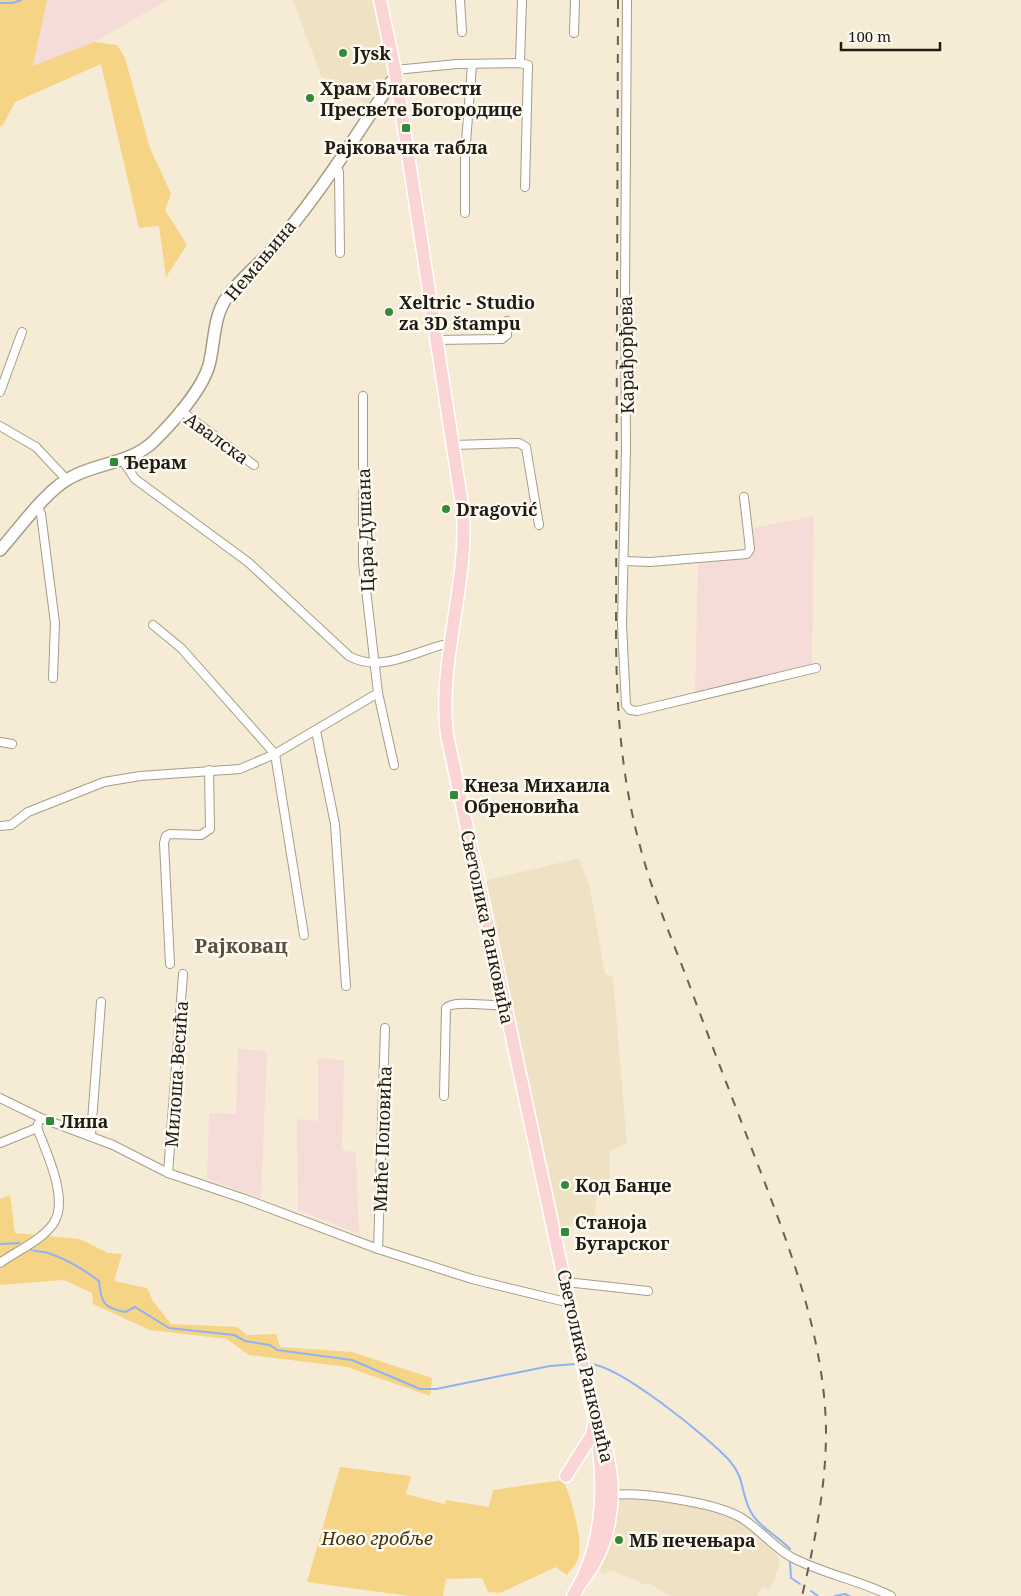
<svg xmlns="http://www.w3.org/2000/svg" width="1021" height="1596" viewBox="0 0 1021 1596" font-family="'Noto Serif',serif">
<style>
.built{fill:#efe2c4}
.industrial{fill:#f6dcd8}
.green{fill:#f5d486}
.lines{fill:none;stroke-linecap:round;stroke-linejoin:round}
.stream{stroke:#8fb3f2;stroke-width:2}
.street-casing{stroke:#a69d88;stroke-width:10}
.secondary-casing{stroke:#a69d88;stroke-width:14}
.primary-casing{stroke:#fff;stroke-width:15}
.street{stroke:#fff;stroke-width:8}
.secondary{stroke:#fff;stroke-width:11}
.primary{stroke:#fbd4d6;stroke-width:12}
.rail{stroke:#666154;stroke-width:2;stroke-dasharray:9 9;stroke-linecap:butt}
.poi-dot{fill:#328938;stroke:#fefaf1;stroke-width:2}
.labels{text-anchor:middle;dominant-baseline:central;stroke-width:5;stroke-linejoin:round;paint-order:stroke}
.poi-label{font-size:18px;font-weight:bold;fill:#1f1c14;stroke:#fefaf1;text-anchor:start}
.street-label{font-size:18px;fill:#1f1c14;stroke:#fefaf1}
.park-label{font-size:18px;font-style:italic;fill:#433308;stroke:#fefaf1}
.quarter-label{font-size:20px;font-weight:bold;fill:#58503c;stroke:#fefaf1}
</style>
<rect width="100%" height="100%" fill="#f6ecd5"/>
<g class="built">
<polygon points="293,0 373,0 382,36 387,73 367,105 321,76"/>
<polygon points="579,858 590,888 605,974 613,976 627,1144 610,1150 610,1190 597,1193 594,1224 558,1227 531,1107 513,1012 484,881"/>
<polygon points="628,1495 689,1505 741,1519 774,1547 780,1563 770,1590 762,1587 757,1596 669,1596 650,1583 646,1585 611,1570 603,1575 598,1569 611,1536 618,1496"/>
</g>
<g class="industrial">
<polygon points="47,0 168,0 94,42 33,67"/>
<polygon points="814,516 812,665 695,693 698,563 752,558 750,529"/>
<polygon points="238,1048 267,1052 261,1198 207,1179 209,1113 236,1114"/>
<polygon points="318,1058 344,1060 342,1150 356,1153 359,1234 298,1210 297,1119 318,1121"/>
</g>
<g class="green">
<polygon points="0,0 47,0 33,66 94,42 117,45 125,58 150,148 171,194 165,210 187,245 166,277 159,226 139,228 101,64 15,102 3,125 0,127"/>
<polygon points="10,1195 15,1233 80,1239 108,1253 122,1254 114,1281 147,1288 153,1301 171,1324 237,1327 247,1335 276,1334 280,1347 352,1352 432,1378 430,1396 347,1367 249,1355 227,1339 150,1330 93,1304 92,1293 64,1280 0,1285 0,1199"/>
<path d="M340,1467L411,1476L406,1494L445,1504L446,1500L489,1507L493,1490L563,1480C571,1498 584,1539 578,1558C577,1564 570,1570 567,1575L556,1567L500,1593L488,1592L482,1578L446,1579L443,1596H409L307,1582Z"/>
</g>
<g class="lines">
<g class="stream">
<polyline points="0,3 13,3 21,0"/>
<polyline points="0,1244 19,1243"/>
<path d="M29,1249C36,1253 41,1250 48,1253C67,1259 83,1269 99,1281C101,1302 103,1308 125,1312L135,1307L169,1328L234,1335L245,1341L270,1345L277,1350L352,1360L420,1389H436L550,1366L576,1364"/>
<path d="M588,1364C616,1362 709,1438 729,1460C746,1479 740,1493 751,1512C759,1527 779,1537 790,1549"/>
<polyline points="790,1563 791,1578 800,1584"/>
<polyline points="811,1591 818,1596"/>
<polyline points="835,1596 845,1594 849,1596"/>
</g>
<g class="street-casing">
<g id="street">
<polyline points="460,0 462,32"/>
<polyline points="627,0 625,291 626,449 622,625 626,705 630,710 637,711 816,668"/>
<polyline points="574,33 575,0"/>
<polyline points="520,63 522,0"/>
<polyline points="395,70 457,64 520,63 528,65 525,187"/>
<polyline points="335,165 339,172 340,253"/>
<polyline points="465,213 465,155 472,65"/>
<polyline points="435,340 502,339 507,335 507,321"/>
<polyline points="0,392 22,332"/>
<polyline points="363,396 363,563 378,693 394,765"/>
<polyline points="180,410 254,465"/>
<polyline points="0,426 36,447 67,480"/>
<polyline points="454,445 519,443 526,447 539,525"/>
<path d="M123,461L135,479L248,562L349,656C379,673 412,653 442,645H450"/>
<polyline points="38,507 41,514 55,623 53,678"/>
<polyline points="625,561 650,562 747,554 750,549 744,497"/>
<polyline points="153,625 181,648 275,754 304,935"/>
<polyline points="316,731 335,824 346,986"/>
<polyline points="0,742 12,744"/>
<polyline points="0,826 11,825 28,812 104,782 140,776 240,769 275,754 378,693"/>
<polyline points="170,964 164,843 166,836 170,834 201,835 210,829 209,770"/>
<path d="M444,1096L446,1008C454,999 491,1007 505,1005"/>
<polyline points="0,1098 41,1118 113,1145 168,1173 245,1199 378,1249 472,1279 570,1303"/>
<polyline points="91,1135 101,1002"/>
<polyline points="0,1143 37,1128 38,1124"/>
<polyline points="168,1173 183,974"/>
<polyline points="378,1249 385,1028"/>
<path d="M0,1263C16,1251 41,1241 53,1224C70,1201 46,1151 37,1128"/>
<polyline points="566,1282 648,1291"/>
<path d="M610,1495C641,1492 717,1502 743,1519C760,1530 774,1547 791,1557C823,1574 859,1580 891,1596"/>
</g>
</g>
<g class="secondary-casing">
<path id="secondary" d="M0,550C20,528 43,494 68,479C96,462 129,465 154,441C172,423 202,390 209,365C215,342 213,315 228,296C241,278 260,264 275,246C318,196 355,138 391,82L397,79"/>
</g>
<g class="primary-casing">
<g id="primary">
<path d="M380,0L395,70L463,512C468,587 438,660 447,735L581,1358C586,1378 589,1398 595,1418C598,1430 604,1441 607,1454C618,1499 610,1548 580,1584"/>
<polyline points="566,1476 592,1435 595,1419"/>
<path d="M573,1596C601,1551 605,1500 599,1449"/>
</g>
</g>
<use href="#street" class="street"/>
<use href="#secondary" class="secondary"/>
<use href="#primary" class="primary"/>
<path class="rail" d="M618,0L616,626C616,700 620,773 640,846C652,893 672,939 689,984C713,1049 738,1113 763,1178C794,1259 825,1344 826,1431C826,1488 815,1541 802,1596"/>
</g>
<g class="poi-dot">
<circle cx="343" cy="53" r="5"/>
<circle cx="310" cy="98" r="5"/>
<rect x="401" y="123" width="10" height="10" rx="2.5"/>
<circle cx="389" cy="312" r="5"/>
<rect x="109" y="457" width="10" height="10" rx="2.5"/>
<circle cx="446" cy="509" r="5"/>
<rect x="449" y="790" width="10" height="10" rx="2.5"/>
<rect x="45" y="1116" width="10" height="10" rx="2.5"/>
<circle cx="565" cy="1185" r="5"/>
<rect x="560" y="1227" width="10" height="10" rx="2.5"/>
<circle cx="619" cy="1540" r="5"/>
</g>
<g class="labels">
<g class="poi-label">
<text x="353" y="53">Jysk</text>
<text x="320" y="88">Храм Благовести<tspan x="320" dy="21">Пресвете Богородице</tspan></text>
<text x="406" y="147" text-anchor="middle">Рајковачка табла</text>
<text x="399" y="302">Xeltric - Studio<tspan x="399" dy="21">za 3D štampu</tspan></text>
<text x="124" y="462">Ђерам</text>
<text x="456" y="509">Dragović</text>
<text x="464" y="785">Кнеза Михаила<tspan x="464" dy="21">Обреновића</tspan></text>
<text x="60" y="1121">Липа</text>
<text x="575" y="1185">Код Банџе</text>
<text x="575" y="1222">Станоја<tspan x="575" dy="21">Бугарског</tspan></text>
<text x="629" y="1540">МБ печењара</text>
</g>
<g class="street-label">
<text transform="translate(260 260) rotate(-50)">Немањина</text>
<text transform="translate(626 355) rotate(-91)">Карађорђева</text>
<text transform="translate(217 438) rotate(36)">Авалска</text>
<text transform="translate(365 530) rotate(-92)">Цара Душана</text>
<text transform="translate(488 927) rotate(78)">Светолика Ранковића</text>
<text transform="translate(176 1074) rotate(-86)">Милоша Весића</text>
<text transform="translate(382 1139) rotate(-88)">Миће Поповића</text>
<text transform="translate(586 1366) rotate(77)">Светолика Ранковића</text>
</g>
<g class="park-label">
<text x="377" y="1538">Ново гробље</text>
</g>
<g class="quarter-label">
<text x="241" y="945">Рајковац</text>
</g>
</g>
<path d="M841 42v8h99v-8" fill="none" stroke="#1f1c14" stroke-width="2.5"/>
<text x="848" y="42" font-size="15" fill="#1f1c14" stroke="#fefaf1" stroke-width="4" paint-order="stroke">100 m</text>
</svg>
